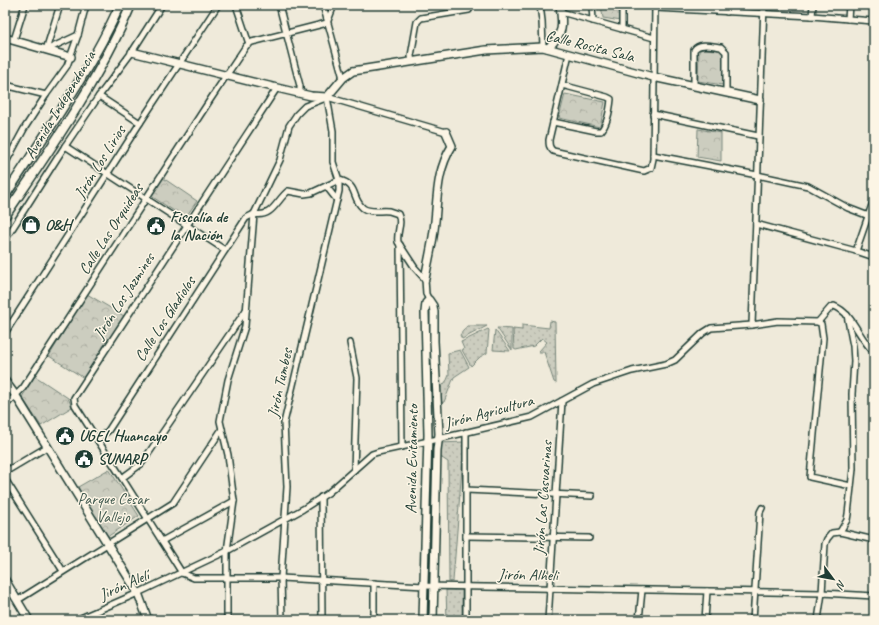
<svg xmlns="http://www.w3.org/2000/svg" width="879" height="625" viewBox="0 0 879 625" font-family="Caveat,sans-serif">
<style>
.grass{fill:url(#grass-dots);stroke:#76857a}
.forest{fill:url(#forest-crowns);stroke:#76857a}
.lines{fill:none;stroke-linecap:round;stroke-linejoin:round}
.street-casing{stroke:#1f3d34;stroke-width:8}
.secondary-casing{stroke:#1f3d34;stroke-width:10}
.primary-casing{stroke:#1f3d34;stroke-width:11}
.street{stroke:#fcf5e5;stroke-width:5}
.secondary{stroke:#fcf5e5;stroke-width:7}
.primary{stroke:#fcf5e5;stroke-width:8}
.labels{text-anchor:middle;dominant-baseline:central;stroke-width:3;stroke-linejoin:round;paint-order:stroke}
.street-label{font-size:16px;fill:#1f3d34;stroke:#fcf5e5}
.poi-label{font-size:16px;font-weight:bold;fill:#1f3d34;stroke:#fcf5e5;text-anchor:start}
.park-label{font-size:16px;fill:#425a50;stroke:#fcf5e5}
</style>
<defs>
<pattern id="grass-dots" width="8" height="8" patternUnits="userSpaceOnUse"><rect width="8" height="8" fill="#cccdbf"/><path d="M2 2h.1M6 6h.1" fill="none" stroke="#afb1a5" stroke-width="1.8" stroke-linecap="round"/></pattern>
<pattern id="forest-crowns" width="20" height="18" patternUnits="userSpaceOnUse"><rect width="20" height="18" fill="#cccdbf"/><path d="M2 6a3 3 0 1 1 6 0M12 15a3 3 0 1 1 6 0" fill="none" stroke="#afb1a5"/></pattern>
</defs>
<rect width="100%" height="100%" fill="#efeada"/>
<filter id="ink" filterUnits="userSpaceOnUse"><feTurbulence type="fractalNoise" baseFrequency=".025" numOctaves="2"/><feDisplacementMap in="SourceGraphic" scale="8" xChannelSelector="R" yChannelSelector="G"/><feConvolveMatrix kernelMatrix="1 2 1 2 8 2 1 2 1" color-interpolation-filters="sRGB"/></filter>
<g filter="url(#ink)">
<g class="grass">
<polygon points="550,321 555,322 556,383 554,382 544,352 539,352 539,351 547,342 542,338 534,346 516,350 514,349 513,329 522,330 522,325 549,328"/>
<polygon points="467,326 487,326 462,339 460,335"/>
<polygon points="498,328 512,329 512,350 497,328"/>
<polygon points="488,329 489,330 487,353 480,357 471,366 462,350 464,349 461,342"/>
<polygon points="495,330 510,351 493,350"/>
<polygon points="460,350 469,367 454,377 444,402 441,403 440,389 447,380 449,375 448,353"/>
<polygon points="464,442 453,581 449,582 448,462 439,456 439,443"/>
<polygon points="446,590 462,590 462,620 447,620"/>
</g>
<g class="forest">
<polygon points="601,5 621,5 621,21 603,18"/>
<polygon points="702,49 722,50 724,52 723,85 698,81 699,51"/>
<polygon points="565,94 605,102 600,127 559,118"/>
<polygon points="698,129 721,133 721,161 697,157"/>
<polygon points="163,178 197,201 185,218 151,196"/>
<polygon points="87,294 124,316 84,378 49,356"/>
<polygon points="35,376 68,398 72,407 41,426 22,397"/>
<polygon points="109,469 139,516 107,537 78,487"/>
</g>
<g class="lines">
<g class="street-casing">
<g id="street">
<polyline points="236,5 249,44"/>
<polyline points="279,5 300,86 300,93"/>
<polyline points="323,5 343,78"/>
<polyline points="540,5 542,21 543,47"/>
<polyline points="592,5 593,21"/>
<polyline points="655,8 812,16 873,21 874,17"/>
<polyline points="561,12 654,38"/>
<polyline points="727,12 728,5"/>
<polyline points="812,16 813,5"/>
<polyline points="848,19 849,5"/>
<polyline points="622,29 622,5"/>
<polyline points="14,40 25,5"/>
<polyline points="46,50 60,5"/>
<polyline points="46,50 78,35"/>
<path d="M569,54L549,140C549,145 549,147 553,151L644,171L651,168L653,159L655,5"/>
<polyline points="412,62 411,56 417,22 421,18 469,10 469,5"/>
<polyline points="5,85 46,95"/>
<path d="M694,86V50C699,42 713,46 721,47L726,52V93"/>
<polyline points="5,95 10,86"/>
<polyline points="99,96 140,123"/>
<polyline points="327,97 446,132"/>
<polyline points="653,114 758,136"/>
<path d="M553,122L596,131H601C607,124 610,109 611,99L607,97L562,85"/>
<polyline points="65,146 225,250"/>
<polyline points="653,155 757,175 808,186 848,208 874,218"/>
<polyline points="5,164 24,129 46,95 67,66 78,35 86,5"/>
<path d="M339,180C359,185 351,198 363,208C369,213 381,210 389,211C392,212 395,213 398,214C403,224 396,232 398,242L415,268L425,279L426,294L429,300"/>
<polyline points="326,186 337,200"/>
<path d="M254,214C272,218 276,201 288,191L304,194L311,193L339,180"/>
<polyline points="756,224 856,251 874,257"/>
<polyline points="5,240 65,146 99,96 132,52 162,5"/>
<polyline points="400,245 402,447"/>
<polyline points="856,251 874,199"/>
<path d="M818,322L831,307L834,306C853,313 859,339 874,352"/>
<polyline points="752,325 764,5"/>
<polyline points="5,333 140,123 218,5"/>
<polyline points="350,343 357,378 354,470"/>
<polyline points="5,406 23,388 210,100 246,46 252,42 327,23 334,5"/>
<polyline points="97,439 108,431 246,218 254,214"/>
<polyline points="5,472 47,447"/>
<polyline points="122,478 141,464 144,460 246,310"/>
<polyline points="5,479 63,571"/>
<polyline points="466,490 592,496"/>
<polyline points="321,497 322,620"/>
<polyline points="840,532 847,520 848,514 853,469 852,394 854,361 853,346 847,315"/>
<polyline points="466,536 589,538"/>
<polyline points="162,541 234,501"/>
<polyline points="182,573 194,578 281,578 424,586 822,593 874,596"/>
<polyline points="182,573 122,478 75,405 74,398 277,88"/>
<polyline points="374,583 374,620"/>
<polyline points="18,600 173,503 222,429"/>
<polyline points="76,620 138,593 227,551 303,509 328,493 372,454 378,452 438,439 532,417 593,384 632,371 666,364 675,360 703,333 711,328 752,325 778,321 818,322 821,324 823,338 810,477 851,486"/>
<polyline points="221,620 240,620"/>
<polyline points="227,620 227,551 234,501 228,455 220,421 228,380 245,326 254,214 280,160 289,126 297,114 305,106 326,98"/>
<polyline points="282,620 281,578 287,487 284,423 339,191 339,180 333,162 333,131 327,97"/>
<polyline points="466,620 466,432"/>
<polyline points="548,620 562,401"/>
<polyline points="639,620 642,590"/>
<polyline points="705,620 707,591"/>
<polyline points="753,620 760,512 762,508"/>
<polyline points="818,620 822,593 825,544 827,539 832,533 840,532 874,540"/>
</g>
</g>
<g class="secondary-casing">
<g id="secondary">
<polyline points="5,38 71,57"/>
<path d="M548,48C564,33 563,26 560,5"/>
<polyline points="132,52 277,88 311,96 327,97 343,78 353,71 486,50 543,47 653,77 760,100"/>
<path d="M425,279C428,262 432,246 434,230C438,201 435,173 452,146L446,132"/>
<polyline points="5,381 16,396 138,593 148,620"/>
<polyline points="5,580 29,620"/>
<polyline points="423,620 428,435 425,312 426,303 429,300 433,306 434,312 434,341 439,434 437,450 433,620"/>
</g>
</g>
<g class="primary-casing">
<g id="primary">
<path d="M5,196C45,134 89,73 120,5"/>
<path d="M5,216C51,148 99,80 131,5"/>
</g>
</g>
<use href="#street" class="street"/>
<use href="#secondary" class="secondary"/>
<use href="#primary" class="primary"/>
</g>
</g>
<defs>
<g id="shop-disc" transform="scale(1)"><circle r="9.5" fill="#1f3d34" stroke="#fcf5e5"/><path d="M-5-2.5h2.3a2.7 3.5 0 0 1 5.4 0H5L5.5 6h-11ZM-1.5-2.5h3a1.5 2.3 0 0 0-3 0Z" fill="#fff"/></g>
<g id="civic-disc" transform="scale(1)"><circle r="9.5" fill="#1f3d34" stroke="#fcf5e5"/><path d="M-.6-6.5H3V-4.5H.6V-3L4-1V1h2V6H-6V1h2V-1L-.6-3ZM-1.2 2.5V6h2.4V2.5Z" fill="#fff"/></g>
</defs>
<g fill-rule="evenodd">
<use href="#shop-disc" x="31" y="225"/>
<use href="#civic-disc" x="156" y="226"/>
<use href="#civic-disc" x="65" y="436"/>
<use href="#civic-disc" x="84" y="459"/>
</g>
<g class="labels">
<g class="street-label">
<text transform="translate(590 46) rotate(14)">Calle Rosita Sala</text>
<text transform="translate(60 105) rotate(-59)">Avenida Independencia</text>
<text transform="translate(100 162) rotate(-58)">Jirón Los Lirios</text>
<text transform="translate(111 229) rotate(-57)">Calle Las Orquideas</text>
<text transform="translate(124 296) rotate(-57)">Jirón Los Jazmines</text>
<text transform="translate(165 319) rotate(-57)">Calle Los Gladiolos</text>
<text transform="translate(280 383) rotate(-78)">Jirón Tumbes</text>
<text transform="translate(489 412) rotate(-15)">Jirón Agricultura</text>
<text transform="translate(412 459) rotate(-89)">Avenida Evitamiento</text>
<text transform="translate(543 498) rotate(-86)">Jirón Las Casuarinas</text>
<text transform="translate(528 575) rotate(1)">Jirón Alheli</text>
<text transform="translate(124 585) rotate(-24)">Jirón Alelí</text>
</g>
<g class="poi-label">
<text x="170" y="217">Fiscalía de<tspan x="170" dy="18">la Nación</tspan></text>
<text x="45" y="225">O&amp;H</text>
<text x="79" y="436">UGEL Huancayo</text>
<text x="98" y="459">SUNARP</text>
</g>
<g class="park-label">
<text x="113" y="499">Parque Cesar<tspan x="113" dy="18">Vallejo</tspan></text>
</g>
</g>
<rect width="879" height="625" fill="none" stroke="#fcf5e5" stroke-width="20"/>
<rect x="10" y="10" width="859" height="605" fill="none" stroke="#1f3d34" stroke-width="1.5" filter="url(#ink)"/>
<g transform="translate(833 579) rotate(122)" stroke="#fcf5e5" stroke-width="3" paint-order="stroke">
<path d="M0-3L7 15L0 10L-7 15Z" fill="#1f3d34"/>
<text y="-6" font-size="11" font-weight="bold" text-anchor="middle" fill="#1f3d34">N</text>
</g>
</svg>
